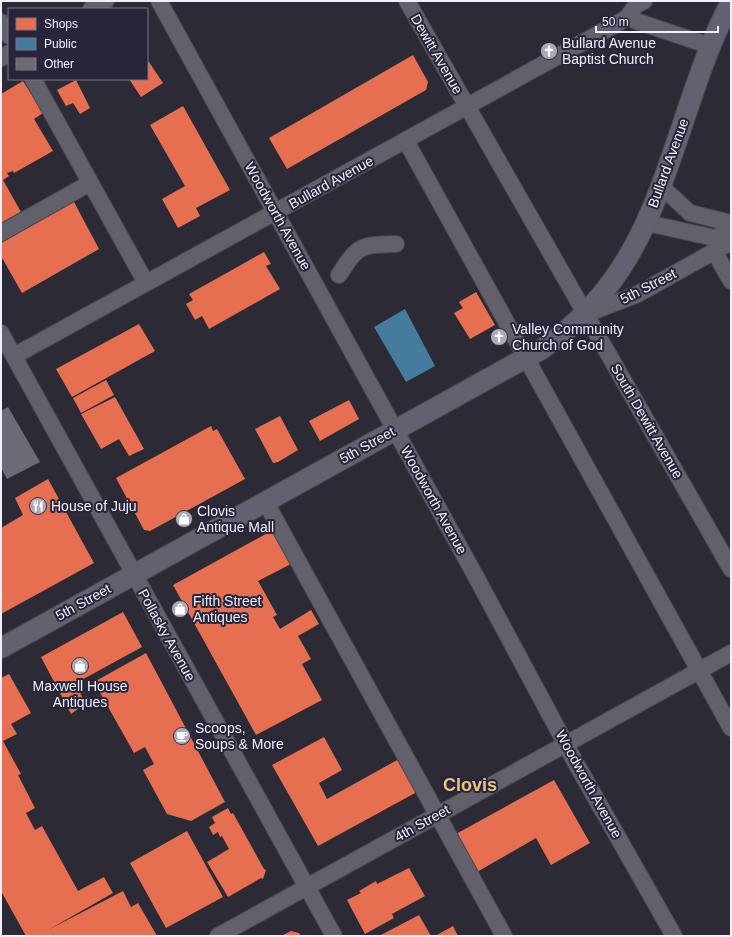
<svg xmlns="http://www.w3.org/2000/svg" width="732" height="937" viewBox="0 0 732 937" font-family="Arial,sans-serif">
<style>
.shops{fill:#e76f51}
.public{fill:#457b9d}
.building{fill:#6c6a74}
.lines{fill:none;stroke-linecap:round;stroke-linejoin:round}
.minor-casing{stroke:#484650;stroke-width:18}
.major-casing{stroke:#484650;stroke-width:22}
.minor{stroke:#62606b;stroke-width:16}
.major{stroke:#63616f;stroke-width:20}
.labels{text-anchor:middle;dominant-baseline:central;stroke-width:4;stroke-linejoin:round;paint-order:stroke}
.poi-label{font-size:14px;fill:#f1effe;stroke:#28253a;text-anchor:start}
.street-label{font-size:14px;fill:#f1effe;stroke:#28253a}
.district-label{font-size:18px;font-weight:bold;fill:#ebc47d;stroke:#28253a}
</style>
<rect width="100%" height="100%" fill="#2c2a35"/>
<g class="shops">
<polygon points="413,55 428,82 426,90 287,169 269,138"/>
<polygon points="149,62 163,83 141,97 129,79 147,79 147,63"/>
<polygon points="76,80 90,108 80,114 73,103 66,106 57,90"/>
<polygon points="23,81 43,113 34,119 53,151 14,173 13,171 7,173 9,176 3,180 21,212 1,223 1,94"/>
<polygon points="183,106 230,190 196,208 200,216 178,228 162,199 185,186 150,125"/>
<polygon points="74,202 99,249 22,293 1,256 1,243"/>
<polygon points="264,252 271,264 266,266 280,289 209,329 202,316 195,320 186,304 193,300 189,294"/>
<polygon points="476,292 495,325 470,339 454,313 463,308 459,302"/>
<polygon points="139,324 155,351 72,397 56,369"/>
<polygon points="106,380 114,395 81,413 73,398"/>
<polygon points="115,397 144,449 129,456 119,439 101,449 81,414"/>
<polygon points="349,400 359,419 320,441 309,421"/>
<polygon points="280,416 298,450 278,462 273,463 255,429"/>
<polygon points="211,426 213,431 217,429 245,479 150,531 144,530 116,478"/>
<polygon points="48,479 94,563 1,614 1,528 23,515 15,498"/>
<polygon points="273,530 291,564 258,581 277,615 273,617 280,629 311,610 319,624 298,636 311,659 302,664 322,700 256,735 173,585"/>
<polygon points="123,612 142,647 76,683 85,704 71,714 41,657"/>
<polygon points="146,653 225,802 191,821 167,814 143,770 154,764 145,747 134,753 94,682"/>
<polygon points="9,674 31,713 11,724 17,734 3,741 21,774 18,775 35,808 26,813 35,830 42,826 78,891 104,877 113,893 48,930 123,891 131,907 138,903 157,936 26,936 1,891 1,678"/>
<polygon points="324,737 342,770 319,783 327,799 399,759 417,792 318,846 272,765"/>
<polygon points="554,780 590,843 551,865 536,838 477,872 456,834"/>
<polygon points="228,808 231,814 233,813 264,869 266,870 263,879 261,878 228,897 207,862 229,849 222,836 220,837 218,832 213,835 209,827 215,823 212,817"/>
<polygon points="187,831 223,897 166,928 130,863"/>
<polygon points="409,868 425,896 392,914 394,918 365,934 347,900 361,893 359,891 376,881 377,884"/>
<polygon points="419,915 431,936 379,936"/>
<polygon points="453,926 458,936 435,936"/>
<polygon points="291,931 299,933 301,936 281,936"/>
</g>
<polygon class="public" points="405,309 435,366 406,382 374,327"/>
<polygon class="building" points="8,407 40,462 7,479 1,468 1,411"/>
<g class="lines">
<g class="minor-casing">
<g id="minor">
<polyline points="159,1 475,575 578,767 674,936"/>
<polyline points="407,1 731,569"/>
<polyline points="91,9 106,1"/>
<polyline points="627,18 710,46"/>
<polyline points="1,22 9,36"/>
<polyline points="1,58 9,53"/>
<polyline points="33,79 146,283"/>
<polyline points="406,141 731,728"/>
<polyline points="661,186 690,213 731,223"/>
<polyline points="647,223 715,238 731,230"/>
<polyline points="1,233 90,183"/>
<polyline points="714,251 731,281"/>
<path d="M339,275C358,245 360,245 396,244"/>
<polyline points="586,314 638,294 731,242"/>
<polyline points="1,333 334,936"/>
<polyline points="14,356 627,18 636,5 644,1"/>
<polyline points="265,501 504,936"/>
<polyline points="218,936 731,653"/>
</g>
</g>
<g class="major-casing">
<path id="major" d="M1,648L542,349C639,282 658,193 695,88C705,58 716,30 731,2"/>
</g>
<use href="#minor" class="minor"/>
<use href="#major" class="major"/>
</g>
<defs>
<g id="church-disc" transform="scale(0.9)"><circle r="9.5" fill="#acaab8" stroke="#28253a"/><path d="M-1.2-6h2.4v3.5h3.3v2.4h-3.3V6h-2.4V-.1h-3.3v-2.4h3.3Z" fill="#fff"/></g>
<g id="restaurant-disc" transform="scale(0.9)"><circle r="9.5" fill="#acaab8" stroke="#28253a"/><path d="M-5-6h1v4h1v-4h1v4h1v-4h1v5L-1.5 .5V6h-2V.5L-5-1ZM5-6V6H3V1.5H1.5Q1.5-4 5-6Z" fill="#fff"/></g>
<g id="shop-disc" transform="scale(0.9)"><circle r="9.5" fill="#acaab8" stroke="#28253a"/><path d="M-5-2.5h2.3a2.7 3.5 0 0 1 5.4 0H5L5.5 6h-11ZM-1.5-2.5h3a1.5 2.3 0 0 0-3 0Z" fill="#fff"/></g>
<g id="cafe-disc" transform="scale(0.9)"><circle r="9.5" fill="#acaab8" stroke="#28253a"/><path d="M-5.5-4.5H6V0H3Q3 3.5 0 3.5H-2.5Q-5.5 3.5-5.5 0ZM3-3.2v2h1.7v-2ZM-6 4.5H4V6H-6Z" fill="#fff"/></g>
</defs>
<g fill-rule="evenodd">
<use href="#church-disc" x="549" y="51"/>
<use href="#church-disc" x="499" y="337"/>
<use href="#restaurant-disc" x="38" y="506"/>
<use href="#shop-disc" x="184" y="519"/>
<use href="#shop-disc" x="180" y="609"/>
<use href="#shop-disc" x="80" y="666"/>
<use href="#cafe-disc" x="182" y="736"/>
</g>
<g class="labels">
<g class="poi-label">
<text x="562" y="43">Bullard Avenue<tspan x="562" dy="16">Baptist Church</tspan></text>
<text x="512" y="329">Valley Community<tspan x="512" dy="16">Church of God</tspan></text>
<text x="51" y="506">House of Juju</text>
<text x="197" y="511">Clovis<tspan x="197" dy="16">Antique Mall</tspan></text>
<text x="193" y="601">Fifth Street<tspan x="193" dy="16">Antiques</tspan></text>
<text x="80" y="686" text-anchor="middle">Maxwell House<tspan x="80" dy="16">Antiques</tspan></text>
<text x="195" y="728">Scoops,<tspan x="195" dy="16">Soups &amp; More</tspan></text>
</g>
<g class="street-label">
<text transform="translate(437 54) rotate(60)">Dewitt Avenue</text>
<text transform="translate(668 163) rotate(-70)">Bullard Avenue</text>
<text transform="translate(331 182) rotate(-29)">Bullard Avenue</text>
<text transform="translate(278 216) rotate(61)">Woodworth Avenue</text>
<text transform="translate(648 286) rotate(-27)">5th Street</text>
<text transform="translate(647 421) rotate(60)">South Dewitt Avenue</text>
<text transform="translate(367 445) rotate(-29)">5th Street</text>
<text transform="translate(434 500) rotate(61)">Woodworth Avenue</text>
<text transform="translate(83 602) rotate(-29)">5th Street</text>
<text transform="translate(167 635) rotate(61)">Pollasky Avenue</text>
<text transform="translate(589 784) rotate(61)">Woodworth Avenue</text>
<text transform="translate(422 823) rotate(-29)">4th Street</text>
</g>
<g class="district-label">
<text x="470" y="785">Clovis</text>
</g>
</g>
<rect width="732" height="937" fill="none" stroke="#f1effe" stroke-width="4"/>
<rect x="8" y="8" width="140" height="72" fill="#28253a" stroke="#787688"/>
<rect x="16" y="18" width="20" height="12" fill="#e76f51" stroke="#787688"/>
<text x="44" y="28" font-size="12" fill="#f1effe">Shops</text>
<rect x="16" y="38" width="20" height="12" fill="#457b9d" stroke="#787688"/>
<text x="44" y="48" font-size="12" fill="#f1effe">Public</text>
<rect x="16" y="58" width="20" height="12" fill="#6c6a74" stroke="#787688"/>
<text x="44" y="68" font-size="12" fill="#f1effe">Other</text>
<path d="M596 26v6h122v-6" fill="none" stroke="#f1effe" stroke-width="2"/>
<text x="602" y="26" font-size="12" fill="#f1effe" stroke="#28253a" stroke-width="3" paint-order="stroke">50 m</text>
</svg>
